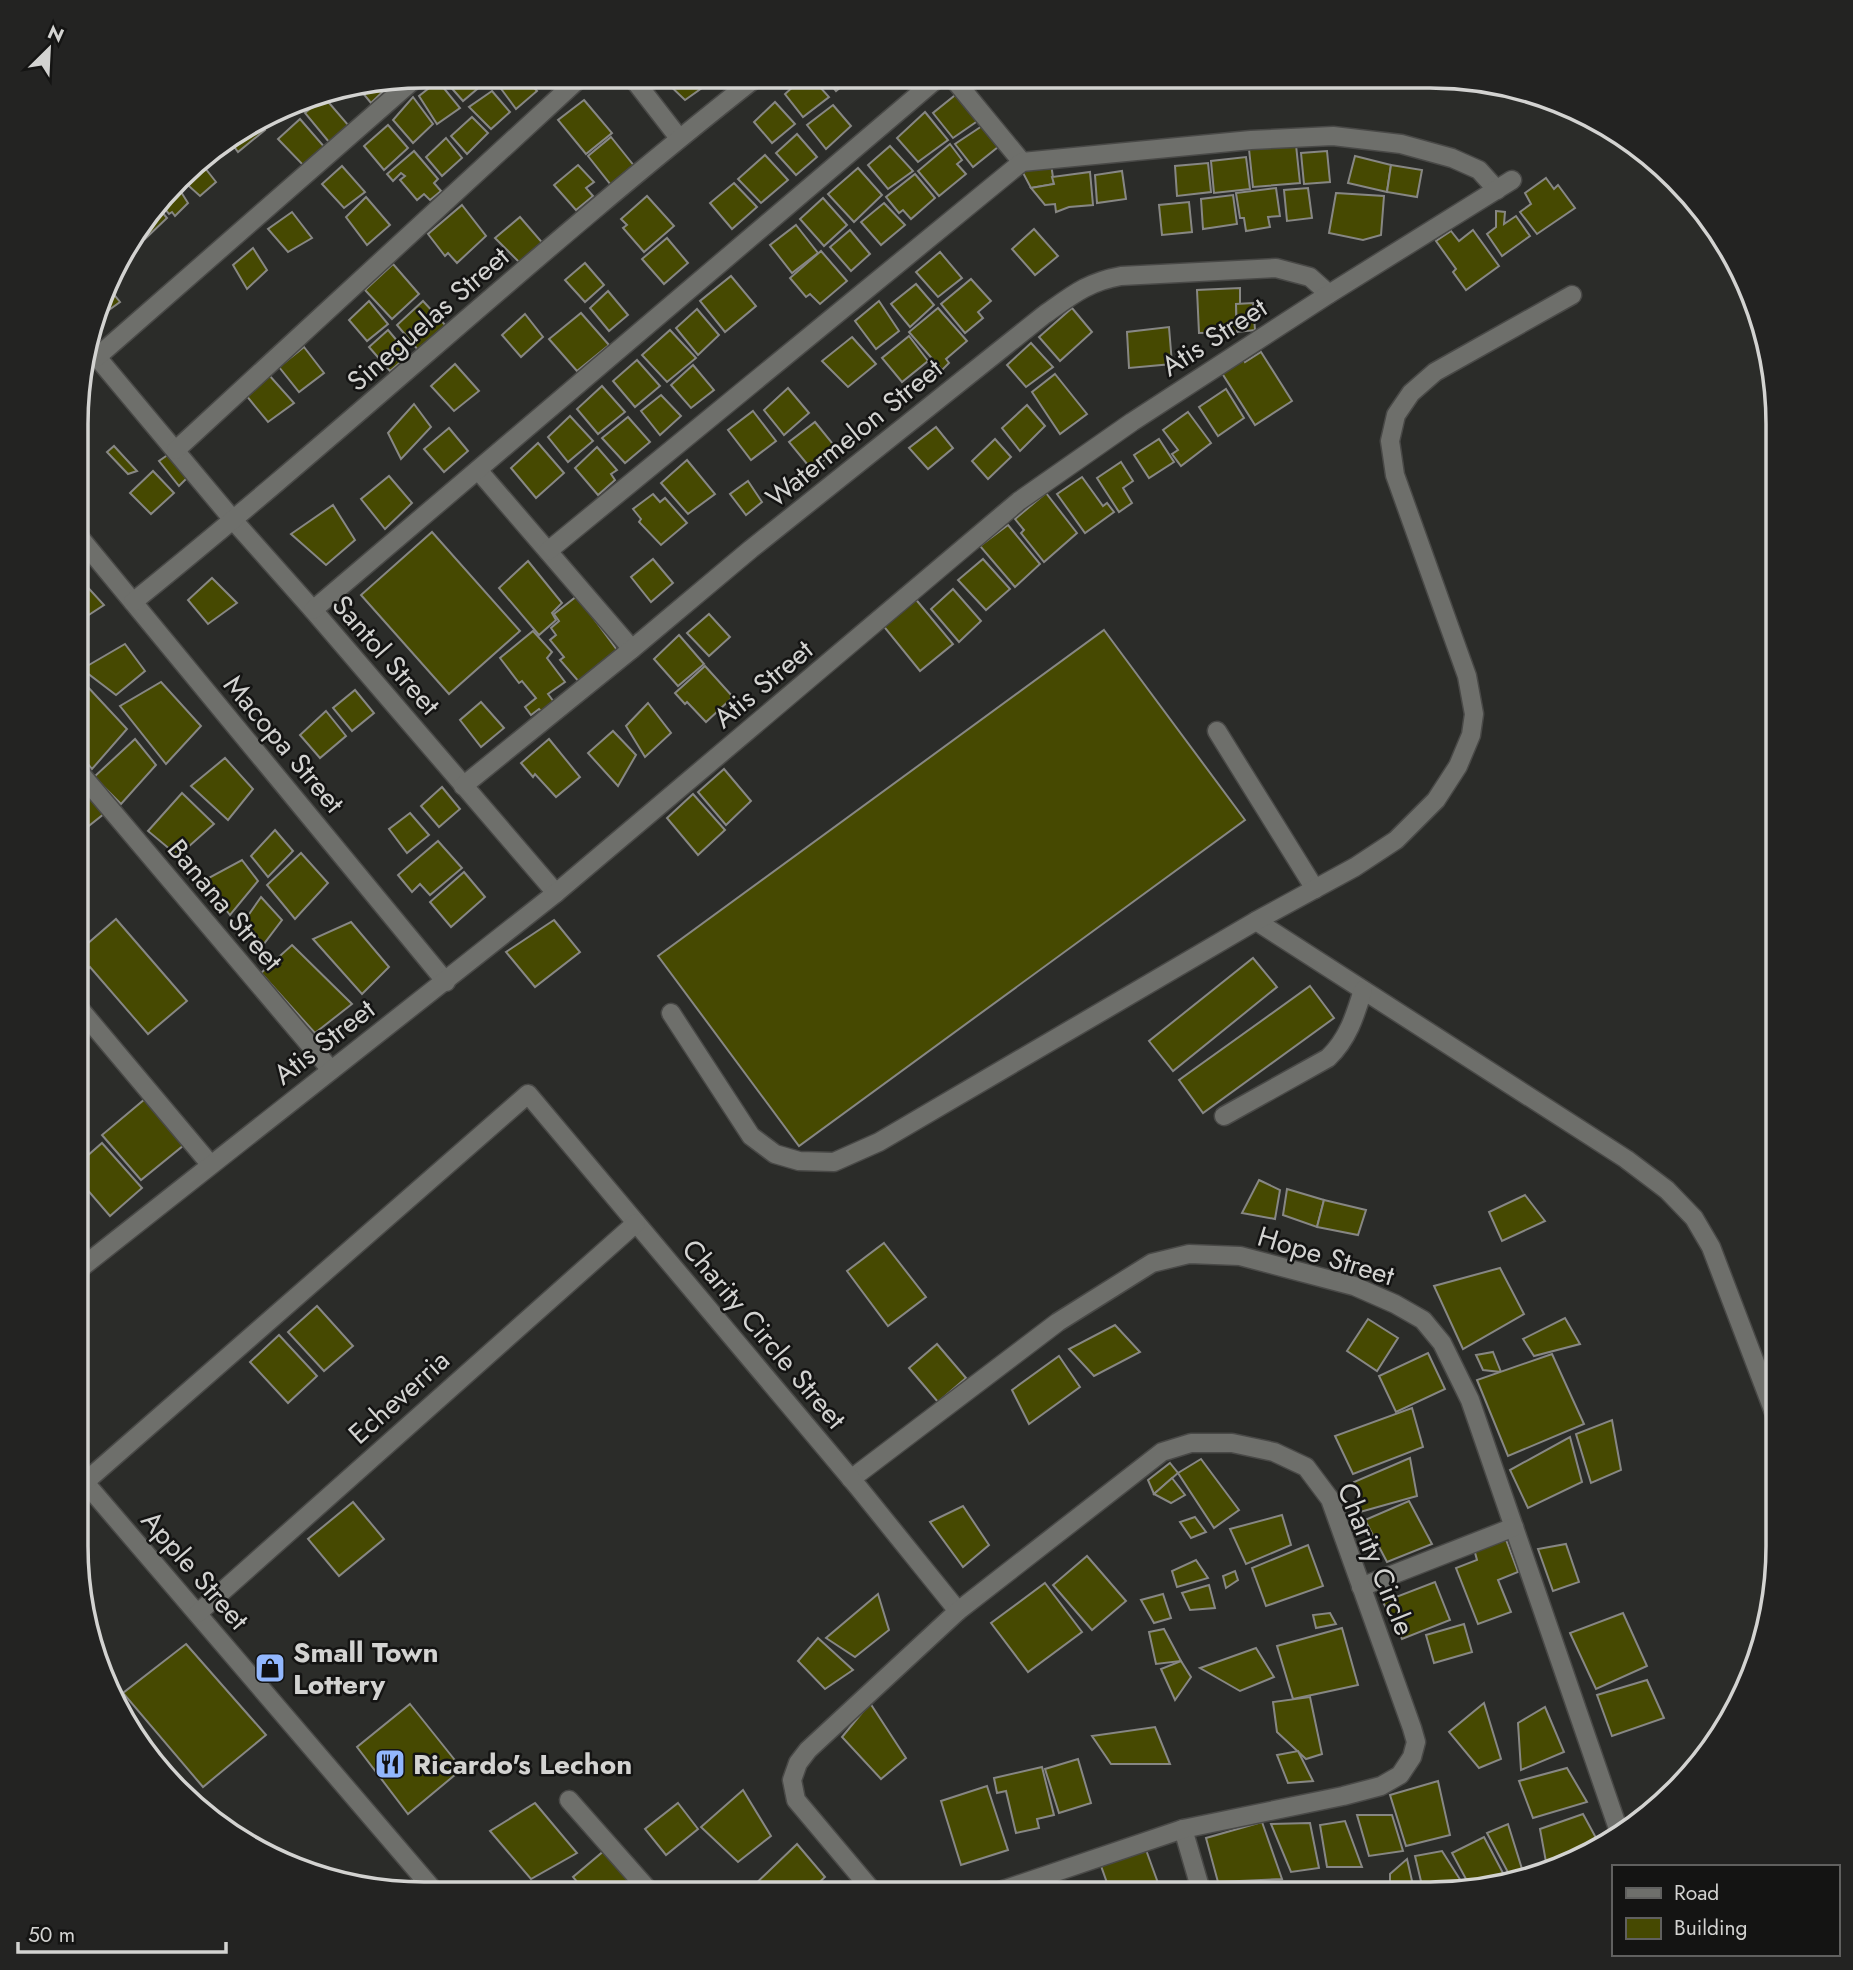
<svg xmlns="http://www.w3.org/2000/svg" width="1853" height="1970" viewBox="0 0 1853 1970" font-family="Jost,sans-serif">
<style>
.building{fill:#464901;stroke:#878784;stroke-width:2}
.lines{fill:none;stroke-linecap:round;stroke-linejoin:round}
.minor-casing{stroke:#494947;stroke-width:21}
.minor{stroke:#6e6f6b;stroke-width:18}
.labels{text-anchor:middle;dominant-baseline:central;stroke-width:5;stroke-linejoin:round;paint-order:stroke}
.street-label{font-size:28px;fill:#d3d3d1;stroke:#141413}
.poi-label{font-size:28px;font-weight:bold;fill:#d3d3d1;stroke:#141413;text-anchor:start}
.rim{fill:none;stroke:#d3d3d1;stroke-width:3.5}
</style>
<rect width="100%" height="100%" fill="#2b2c29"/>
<g class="building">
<polygon points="458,75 476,75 483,84 463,101 448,84"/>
<polygon points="511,75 524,76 537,91 516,109 499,86"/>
<polygon points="530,76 552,76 540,87"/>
<polygon points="668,76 703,76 709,83 685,100 664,80"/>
<polygon points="805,76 810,76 829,97 803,117 785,94"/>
<polygon points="824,76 854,76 836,91"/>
<polygon points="395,80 371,103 357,86"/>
<polygon points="438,81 460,108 437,124 419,96"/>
<polygon points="492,91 510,112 491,129 469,107"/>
<polygon points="959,92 979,120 953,138 933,113"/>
<polygon points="324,97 349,126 329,142 305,113"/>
<polygon points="413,97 433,124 413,143 393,120"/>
<polygon points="584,100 612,133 586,154 558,120"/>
<polygon points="775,102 795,124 772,143 754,122"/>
<polygon points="833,105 851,126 826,149 807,125"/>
<polygon points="925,112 948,140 918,162 897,138"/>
<polygon points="472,117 488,133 467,154 451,136"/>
<polygon points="300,119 327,150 304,166 278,139"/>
<polygon points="260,123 265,130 238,152 230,141"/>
<polygon points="388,125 408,148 384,170 364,146"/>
<polygon points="982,126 998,147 973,167 955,144"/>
<polygon points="797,134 817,157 796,175 776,153"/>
<polygon points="611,137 635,167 611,185 588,156"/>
<polygon points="446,138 462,158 442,176 426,157"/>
<polygon points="950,144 962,160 957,164 966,174 939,196 918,171"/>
<polygon points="1296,145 1300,183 1253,187 1249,149"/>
<polygon points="890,146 913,171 888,189 868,165"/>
<polygon points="414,151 438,179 434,183 441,191 430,200 424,194 417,200 400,180 405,176 401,173 393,181 387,174"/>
<polygon points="1327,151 1330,182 1304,184 1301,153"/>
<polygon points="765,155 788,180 761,203 738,179"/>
<polygon points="1355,156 1391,165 1387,192 1348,183"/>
<polygon points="1246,157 1250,189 1214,193 1211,161"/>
<polygon points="198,159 216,182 200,196 180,178"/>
<polygon points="1208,163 1211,192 1177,196 1175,166"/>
<polygon points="1051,164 1054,184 1031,188 1021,169"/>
<polygon points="578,165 594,182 586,188 593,196 576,210 554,185"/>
<polygon points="1391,165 1422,170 1417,197 1387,192"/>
<polygon points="342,166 365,192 344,208 322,184"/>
<polygon points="858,168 882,195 854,222 828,194"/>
<polygon points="1122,171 1126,199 1097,203 1095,175"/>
<polygon points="1090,172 1093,205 1069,207 1056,212 1055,204 1045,205 1031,188 1054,184 1052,177"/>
<polygon points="915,174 935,198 911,219 903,210 899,213 886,197"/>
<polygon points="1546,178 1554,189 1558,185 1575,208 1537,234 1520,212 1531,204 1525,193"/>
<polygon points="734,183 757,207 732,229 710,203"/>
<polygon points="176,184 188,203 175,216 172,212 169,214 160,203"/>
<polygon points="1276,188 1280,216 1268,217 1270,227 1246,231 1244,218 1240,218 1236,193"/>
<polygon points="1308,188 1312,218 1287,221 1284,190"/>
<polygon points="1336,193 1384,196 1381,235 1363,240 1329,233"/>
<polygon points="1233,195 1237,224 1203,229 1201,199"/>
<polygon points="647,196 674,226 644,252 623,228 627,225 621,219"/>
<polygon points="366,197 390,225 367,245 346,217"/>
<polygon points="823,198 847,225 824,246 800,219"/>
<polygon points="1189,202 1192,232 1162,235 1159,205"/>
<polygon points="884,203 905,225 881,245 861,222"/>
<polygon points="462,205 486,236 457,263 448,253 445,256 428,234"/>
<polygon points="157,206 167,218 145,239 137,230"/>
<polygon points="1496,211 1505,212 1504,224 1516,216 1530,236 1502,256 1487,234 1496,227"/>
<polygon points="292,212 312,238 288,252 268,229"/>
<polygon points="520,217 546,247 522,265 495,238"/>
<polygon points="796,225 818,253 792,273 770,245"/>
<polygon points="1034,229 1058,256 1035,275 1012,249"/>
<polygon points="850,230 870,254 851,271 830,247"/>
<polygon points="1473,230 1499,266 1466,290 1453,272 1456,269 1436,241 1451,231 1459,241"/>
<polygon points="667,238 688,263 664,284 642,259"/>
<polygon points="253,248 267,270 247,289 233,265"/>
<polygon points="821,251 847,281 820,304 810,294 806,297 790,278"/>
<polygon points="940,252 962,278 938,297 916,272"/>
<polygon points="585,263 604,285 585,302 565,280"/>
<polygon points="393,264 419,294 392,319 365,290"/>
<polygon points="731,276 756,306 725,332 700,301"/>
<polygon points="971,279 991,301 978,312 983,318 965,333 941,304"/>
<polygon points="916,284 934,305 910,327 891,304"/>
<polygon points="108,287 120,302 95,320"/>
<polygon points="1240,288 1240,304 1236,304 1237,332 1199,333 1197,290"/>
<polygon points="608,291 628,315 609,331 590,308"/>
<polygon points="369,301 388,324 367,341 349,320"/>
<polygon points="423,301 448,328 418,350 397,325"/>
<polygon points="879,301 899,331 876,349 855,321"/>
<polygon points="1253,303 1255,330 1237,332 1236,304"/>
<polygon points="938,308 967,341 946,359 949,363 942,370 909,332"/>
<polygon points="1072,308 1092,332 1060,361 1039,337"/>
<polygon points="697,309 719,335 698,355 676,328"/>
<polygon points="581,313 609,345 577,371 549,339"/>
<polygon points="525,314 543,337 521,357 502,335"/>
<polygon points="1169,327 1172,364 1129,368 1127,332"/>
<polygon points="388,330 409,355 390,371 369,347"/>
<polygon points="670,330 696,358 667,382 642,355"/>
<polygon points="909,336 928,361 902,382 882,358"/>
<polygon points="852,337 876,364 848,387 822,361"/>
<polygon points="1031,343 1053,367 1026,387 1007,365"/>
<polygon points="304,347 324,373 299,392 279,367"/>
<polygon points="1261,352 1292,401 1255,425 1220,370 1242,357 1245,362"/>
<polygon points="637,360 660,386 635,407 613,381"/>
<polygon points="455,364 479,391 454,411 431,386"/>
<polygon points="693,365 714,390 691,408 671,385"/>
<polygon points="1055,374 1087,414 1060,434 1032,392"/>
<polygon points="269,375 294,403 268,422 245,394"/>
<polygon points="602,386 625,412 598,434 577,409"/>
<polygon points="788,388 809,413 784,435 764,410"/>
<polygon points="1226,389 1244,418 1218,436 1199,407"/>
<polygon points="661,395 681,416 660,435 641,411"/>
<polygon points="414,404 431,427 401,459 388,433"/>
<polygon points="1027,405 1045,426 1020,451 1002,428"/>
<polygon points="753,411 776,441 751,460 728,430"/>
<polygon points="1188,412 1211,443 1181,466 1172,454 1178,450 1163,430"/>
<polygon points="570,416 593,441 568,462 548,437"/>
<polygon points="628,417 650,442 625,463 602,438"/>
<polygon points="815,422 837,449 812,470 789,442"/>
<polygon points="936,427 953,448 928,469 909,448"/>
<polygon points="449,428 468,451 444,472 424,449"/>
<polygon points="995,439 1011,457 988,479 972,461"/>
<polygon points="1159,439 1174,462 1149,478 1134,455"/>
<polygon points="538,443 564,473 536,498 511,468"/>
<polygon points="114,446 137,471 128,474 107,452"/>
<polygon points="597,447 617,470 611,474 615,480 598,495 575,468"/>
<polygon points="169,454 189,476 179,486 159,461"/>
<polygon points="687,460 715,494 688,514 661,483"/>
<polygon points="1121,462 1133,481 1123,488 1132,503 1119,512 1097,478"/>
<polygon points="153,471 174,493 151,514 130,493"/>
<polygon points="389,476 412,503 385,529 361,499"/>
<polygon points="1082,477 1103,506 1107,503 1114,512 1085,533 1057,494"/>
<polygon points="748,481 762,502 746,515 730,494"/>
<polygon points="1046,493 1077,533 1044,562 1021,533 1024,530 1015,519"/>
<polygon points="653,494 660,502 665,498 687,523 661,545 639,522 641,519 633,509"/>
<polygon points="333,505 355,540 326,565 291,534"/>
<polygon points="1008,525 1040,564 1015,587 980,546"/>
<polygon points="432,532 520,631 449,694 361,595"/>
<polygon points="653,559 673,583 651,602 631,577"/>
<polygon points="983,559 1010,589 986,610 958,580"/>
<polygon points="528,561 562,603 552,613 556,620 539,635 499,588"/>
<polygon points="212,578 237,603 208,624 188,600"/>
<polygon points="81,580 104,605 81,620"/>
<polygon points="953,589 981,621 959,642 931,609"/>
<polygon points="577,596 617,650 580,683 560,660 564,657 550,640 556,635 551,628 559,621 554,614"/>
<polygon points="913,596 953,644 920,671 881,623"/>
<polygon points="709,614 730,637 709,656 687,633"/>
<polygon points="1104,630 1245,820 799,1146 658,956"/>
<polygon points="533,631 552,652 547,658 565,682 548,694 554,702 542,712 539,709 531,715 525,707 536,698 522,681 519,683 500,658"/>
<polygon points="679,635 704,664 678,686 654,659"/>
<polygon points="125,644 145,671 116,695 82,669"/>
<polygon points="705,666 733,697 706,722 687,702 685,704 675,693"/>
<polygon points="161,682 201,726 166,764 120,706"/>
<polygon points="86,685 127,729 92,769 80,754 80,688"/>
<polygon points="355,690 374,713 352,731 333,708"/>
<polygon points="481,702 504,728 481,747 460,720"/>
<polygon points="648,703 671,733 645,757 626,726"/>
<polygon points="326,711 346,736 320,758 300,735"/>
<polygon points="613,731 636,755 618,786 588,753"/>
<polygon points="135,739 156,765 121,804 94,777"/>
<polygon points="549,739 580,777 556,797 535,774 533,777 521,763"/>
<polygon points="225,758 253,789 228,820 191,786"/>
<polygon points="724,769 751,801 726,825 698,792"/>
<polygon points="83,787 105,813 80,833 80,790"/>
<polygon points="442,787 460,809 439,827 421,806"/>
<polygon points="182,793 214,824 178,856 148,831"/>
<polygon points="693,794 725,830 698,855 667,818"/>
<polygon points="410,813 429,835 407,853 389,829"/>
<polygon points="275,830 293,851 268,877 251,856"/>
<polygon points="438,841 462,868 430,895 420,884 412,892 398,875"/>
<polygon points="301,853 328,883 295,919 267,885"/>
<polygon points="242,860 258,881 230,915 203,881"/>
<polygon points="464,872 485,897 451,927 430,902"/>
<polygon points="261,897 282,920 263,945 245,920"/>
<polygon points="116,919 187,1001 148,1034 90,967 85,972 79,965 79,951"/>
<polygon points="554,920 580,952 535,987 506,952"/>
<polygon points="351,922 389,967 362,994 313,939"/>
<polygon points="292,945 352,1004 315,1033 261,973"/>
<polygon points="1253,958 1277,987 1173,1071 1149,1041"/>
<polygon points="1310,986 1334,1018 1203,1113 1179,1080"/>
<polygon points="145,1099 184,1145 141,1180 102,1135"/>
<polygon points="102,1143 142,1188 110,1216 78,1179 78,1164"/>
<polygon points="1259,1180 1280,1190 1275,1219 1242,1213"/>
<polygon points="1287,1189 1324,1200 1317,1227 1283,1215"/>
<polygon points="1525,1195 1545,1221 1502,1241 1489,1212"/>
<polygon points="1324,1200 1366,1210 1358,1235 1317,1227"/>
<polygon points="884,1243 926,1297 888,1326 847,1271"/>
<polygon points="1500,1268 1524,1314 1463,1349 1434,1286"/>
<polygon points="317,1306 353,1346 324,1371 288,1332"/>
<polygon points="1565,1318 1580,1344 1534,1356 1523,1339"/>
<polygon points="1368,1319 1398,1338 1377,1371 1347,1351"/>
<polygon points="1115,1325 1140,1352 1094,1376 1069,1349"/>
<polygon points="279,1335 317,1376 288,1403 250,1362"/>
<polygon points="937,1344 966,1378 938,1402 909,1368"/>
<polygon points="1493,1352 1501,1372 1483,1370 1476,1355"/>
<polygon points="1428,1353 1445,1389 1396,1412 1379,1376"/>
<polygon points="1552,1354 1584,1424 1508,1456 1477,1380"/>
<polygon points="1059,1356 1080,1387 1029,1424 1012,1390"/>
<polygon points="1412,1408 1423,1447 1353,1474 1335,1436"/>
<polygon points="1612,1420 1621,1470 1591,1483 1576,1434"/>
<polygon points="1570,1437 1582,1482 1528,1508 1510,1470"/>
<polygon points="1410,1458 1417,1496 1360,1512 1354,1482"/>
<polygon points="1201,1459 1239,1510 1214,1528 1178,1473"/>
<polygon points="1170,1463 1178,1473 1154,1494 1148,1480"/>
<polygon points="1172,1478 1185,1495 1171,1503 1154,1494"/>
<polygon points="1409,1501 1432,1544 1387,1562 1365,1520"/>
<polygon points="353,1502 384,1539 339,1576 308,1539"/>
<polygon points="963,1506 989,1545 963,1567 930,1522"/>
<polygon points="1282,1515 1291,1545 1246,1564 1230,1529"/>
<polygon points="1195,1517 1206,1532 1191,1538 1180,1522"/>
<polygon points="1505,1537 1518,1572 1498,1580 1511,1612 1478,1624 1456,1568 1477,1560 1474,1549"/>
<polygon points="1566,1544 1579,1582 1553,1591 1538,1549"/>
<polygon points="1308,1545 1323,1586 1266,1606 1252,1568"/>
<polygon points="1087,1556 1126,1601 1092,1630 1053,1585"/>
<polygon points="1196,1560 1208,1578 1177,1587 1172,1571"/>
<polygon points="1235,1571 1238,1580 1226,1588 1223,1576"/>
<polygon points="1435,1582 1450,1620 1402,1639 1383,1602"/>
<polygon points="1045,1583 1082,1632 1028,1672 991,1623"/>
<polygon points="1209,1585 1215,1608 1190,1610 1182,1593"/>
<polygon points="878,1594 889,1630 855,1657 826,1638"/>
<polygon points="1163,1594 1171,1618 1154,1623 1141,1600"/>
<polygon points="1330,1613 1336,1624 1316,1628 1313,1615"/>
<polygon points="1623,1613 1647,1666 1596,1689 1570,1633"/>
<polygon points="1464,1624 1472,1652 1434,1663 1426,1635"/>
<polygon points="1342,1628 1358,1685 1293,1699 1277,1646"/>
<polygon points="1164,1629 1181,1661 1156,1664 1149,1632"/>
<polygon points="818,1638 853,1670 825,1689 798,1661"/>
<polygon points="186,1644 266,1735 203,1787 123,1693"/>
<polygon points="1256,1648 1274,1677 1240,1691 1200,1668"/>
<polygon points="1181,1661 1191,1677 1175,1700 1161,1669"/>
<polygon points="1647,1680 1664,1718 1612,1736 1597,1695"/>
<polygon points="1310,1697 1322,1754 1306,1759 1277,1732 1273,1702"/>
<polygon points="870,1703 906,1758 881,1779 842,1737"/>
<polygon points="1484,1703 1501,1759 1479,1768 1449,1732"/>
<polygon points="410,1704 462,1769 408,1814 357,1747"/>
<polygon points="1545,1707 1564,1752 1521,1770 1518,1723"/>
<polygon points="1155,1727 1170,1764 1111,1764 1092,1736"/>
<polygon points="1298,1751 1313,1781 1288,1783 1277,1755"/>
<polygon points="1078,1759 1091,1803 1059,1813 1045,1769"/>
<polygon points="1042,1767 1054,1815 1037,1819 1039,1828 1016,1833 1006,1791 997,1793 994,1778"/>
<polygon points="1567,1768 1587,1802 1533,1818 1519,1781"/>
<polygon points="1438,1781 1450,1835 1406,1846 1390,1795"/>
<polygon points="987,1786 1008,1850 961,1865 941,1801"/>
<polygon points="743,1790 771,1836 738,1862 701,1827"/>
<polygon points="535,1803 577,1853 531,1879 490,1831"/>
<polygon points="678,1803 698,1829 666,1855 645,1829"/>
<polygon points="1583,1814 1601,1847 1548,1873 1540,1829"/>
<polygon points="1357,1815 1392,1815 1403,1851 1369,1856"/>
<polygon points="1345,1821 1362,1867 1327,1867 1320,1825"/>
<polygon points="1262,1822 1282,1879 1218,1882 1206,1838"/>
<polygon points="1310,1823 1319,1868 1291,1872 1271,1824"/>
<polygon points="1508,1824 1522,1869 1511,1878 1487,1833"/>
<polygon points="1484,1837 1504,1875 1467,1881 1452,1853"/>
<polygon points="797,1844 825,1877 807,1894 745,1894"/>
<polygon points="1145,1847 1162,1894 1111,1894 1100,1863"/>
<polygon points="605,1850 643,1894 587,1894 573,1877"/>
<polygon points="1442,1851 1461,1881 1431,1894 1424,1894 1415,1856"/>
<polygon points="1407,1859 1415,1894 1390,1894 1390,1874"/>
<polygon points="840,1882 849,1894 825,1894"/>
<polygon points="1051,1883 1056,1894 1022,1894"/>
<polygon points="1276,1885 1279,1894 1227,1894 1226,1892"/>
</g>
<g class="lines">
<g class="minor-casing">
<g id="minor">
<polyline points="631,76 679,138"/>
<polyline points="952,77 1022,162"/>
<polyline points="86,344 234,521 313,610 556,893"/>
<polyline points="97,357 418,76"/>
<polyline points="176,450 582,76"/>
<polyline points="478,470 632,649"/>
<polyline points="81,539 446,982"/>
<polyline points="548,551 1022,162 1251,140 1333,136 1401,144 1452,158 1479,170 1497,190"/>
<path d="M133,602C345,431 544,244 758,76"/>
<polyline points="313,610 939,77"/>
<polyline points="1217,731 1315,889"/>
<polyline points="80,773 331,1070"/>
<path d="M463,786L632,649L751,549L1044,315C1071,296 1087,282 1121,276L1276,268L1310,277L1329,294"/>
<polyline points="1256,921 1626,1159 1667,1190 1694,1218 1711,1247 1777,1420"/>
<polyline points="79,1008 210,1164"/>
<polyline points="671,1013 751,1136 775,1154 799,1161 834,1162 879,1142 1256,921 1355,867 1396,840 1436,800 1458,766 1471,735 1474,714 1467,676 1395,475 1390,441 1396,415 1411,393 1435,372 1572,295"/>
<path d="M1224,1116L1328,1058C1348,1039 1355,1016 1363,990"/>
<polyline points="77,1271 556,893 1019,501 1132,422 1329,294 1512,180"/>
<polyline points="76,1472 437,1894"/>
<polyline points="851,1479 1058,1322 1152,1263 1189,1254 1240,1256 1354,1286 1395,1304 1423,1320 1442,1343 1470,1400 1621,1837"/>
<polyline points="85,1482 528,1094 858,1487 958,1611"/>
<polyline points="1361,1587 1514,1527"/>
<polyline points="198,1613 636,1223"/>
<polyline points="569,1800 652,1894"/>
<polyline points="1183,1829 1202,1894"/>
<polyline points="875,1894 796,1800 792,1780 798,1763 808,1750 958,1611 1162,1452 1191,1443 1232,1443 1274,1452 1306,1467 1330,1499 1412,1728 1416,1742 1412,1757 1400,1775 1381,1786 1343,1796 1183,1829 991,1894"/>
</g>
</g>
<use href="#minor" class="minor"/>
</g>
<defs>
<g id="shop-square" transform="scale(1.575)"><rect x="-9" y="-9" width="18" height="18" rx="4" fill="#92b7fd" stroke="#141413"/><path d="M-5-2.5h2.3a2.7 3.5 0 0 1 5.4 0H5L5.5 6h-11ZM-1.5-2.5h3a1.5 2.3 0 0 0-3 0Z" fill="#111"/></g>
<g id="restaurant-square" transform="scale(1.575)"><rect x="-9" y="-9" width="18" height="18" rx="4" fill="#92b7fd" stroke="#141413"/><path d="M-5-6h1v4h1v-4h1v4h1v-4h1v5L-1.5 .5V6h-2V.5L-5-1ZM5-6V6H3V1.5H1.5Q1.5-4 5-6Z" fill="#111"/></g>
</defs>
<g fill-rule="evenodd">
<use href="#shop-square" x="270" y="1668"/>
<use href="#restaurant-square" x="390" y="1764"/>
</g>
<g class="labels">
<g class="street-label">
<text transform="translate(428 319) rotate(-41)">Sineguelas Street</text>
<text transform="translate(1214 337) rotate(-33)">Atis Street</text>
<text transform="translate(854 433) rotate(-39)">Watermelon Street</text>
<text transform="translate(386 655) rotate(49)">Santol Street</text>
<text transform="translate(763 684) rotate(-40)">Atis Street</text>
<text transform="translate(284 744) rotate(50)">Macopa Street</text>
<text transform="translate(225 905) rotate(50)">Banana Street</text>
<text transform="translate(324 1042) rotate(-38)">Atis Street</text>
<text transform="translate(1326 1256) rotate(17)">Hope Street</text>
<text transform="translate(764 1334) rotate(50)">Charity Circle Street</text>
<text transform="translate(399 1397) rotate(-42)">Echeverria</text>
<text transform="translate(1376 1559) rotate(68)">Charity Circle</text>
<text transform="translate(195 1570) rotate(49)">Apple Street</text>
</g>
<g class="poi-label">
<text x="293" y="1652">Small Town<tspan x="293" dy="32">Lottery</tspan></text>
<text x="413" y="1764">Ricardo's Lechon</text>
</g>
</g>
<path d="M0 0H1853V1970H0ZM424 88H1430A336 336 0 0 1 1766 424V1546A336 336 0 0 1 1430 1882H424A336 336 0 0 1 88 1546V424A336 336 0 0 1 424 88Z" fill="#232322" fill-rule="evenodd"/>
<path class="rim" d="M424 88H1430A336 336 0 0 1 1766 424V1546A336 336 0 0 1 1430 1882H424A336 336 0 0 1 88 1546V424A336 336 0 0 1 424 88Z"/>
<rect x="1612" y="1865" width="228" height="91" fill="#141413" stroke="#60605f" stroke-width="2"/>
<rect x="1626" y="1888" width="35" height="10" fill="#6e6f6b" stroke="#60605f" stroke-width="2"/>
<text x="1674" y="1900" font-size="21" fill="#d3d3d1">Road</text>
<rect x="1626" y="1918" width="35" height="21" fill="#464901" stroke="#60605f" stroke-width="2"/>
<text x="1674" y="1935" font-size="21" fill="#d3d3d1">Building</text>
<g transform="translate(49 49) rotate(24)" stroke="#141413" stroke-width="5" paint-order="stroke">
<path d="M0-5L12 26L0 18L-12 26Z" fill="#d3d3d1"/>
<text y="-10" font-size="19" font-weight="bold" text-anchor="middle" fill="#d3d3d1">N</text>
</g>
<path d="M18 1942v10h208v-10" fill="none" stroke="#d3d3d1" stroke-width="3.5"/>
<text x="28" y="1942" font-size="21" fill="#d3d3d1" stroke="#141413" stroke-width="5" paint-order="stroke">50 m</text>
</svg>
